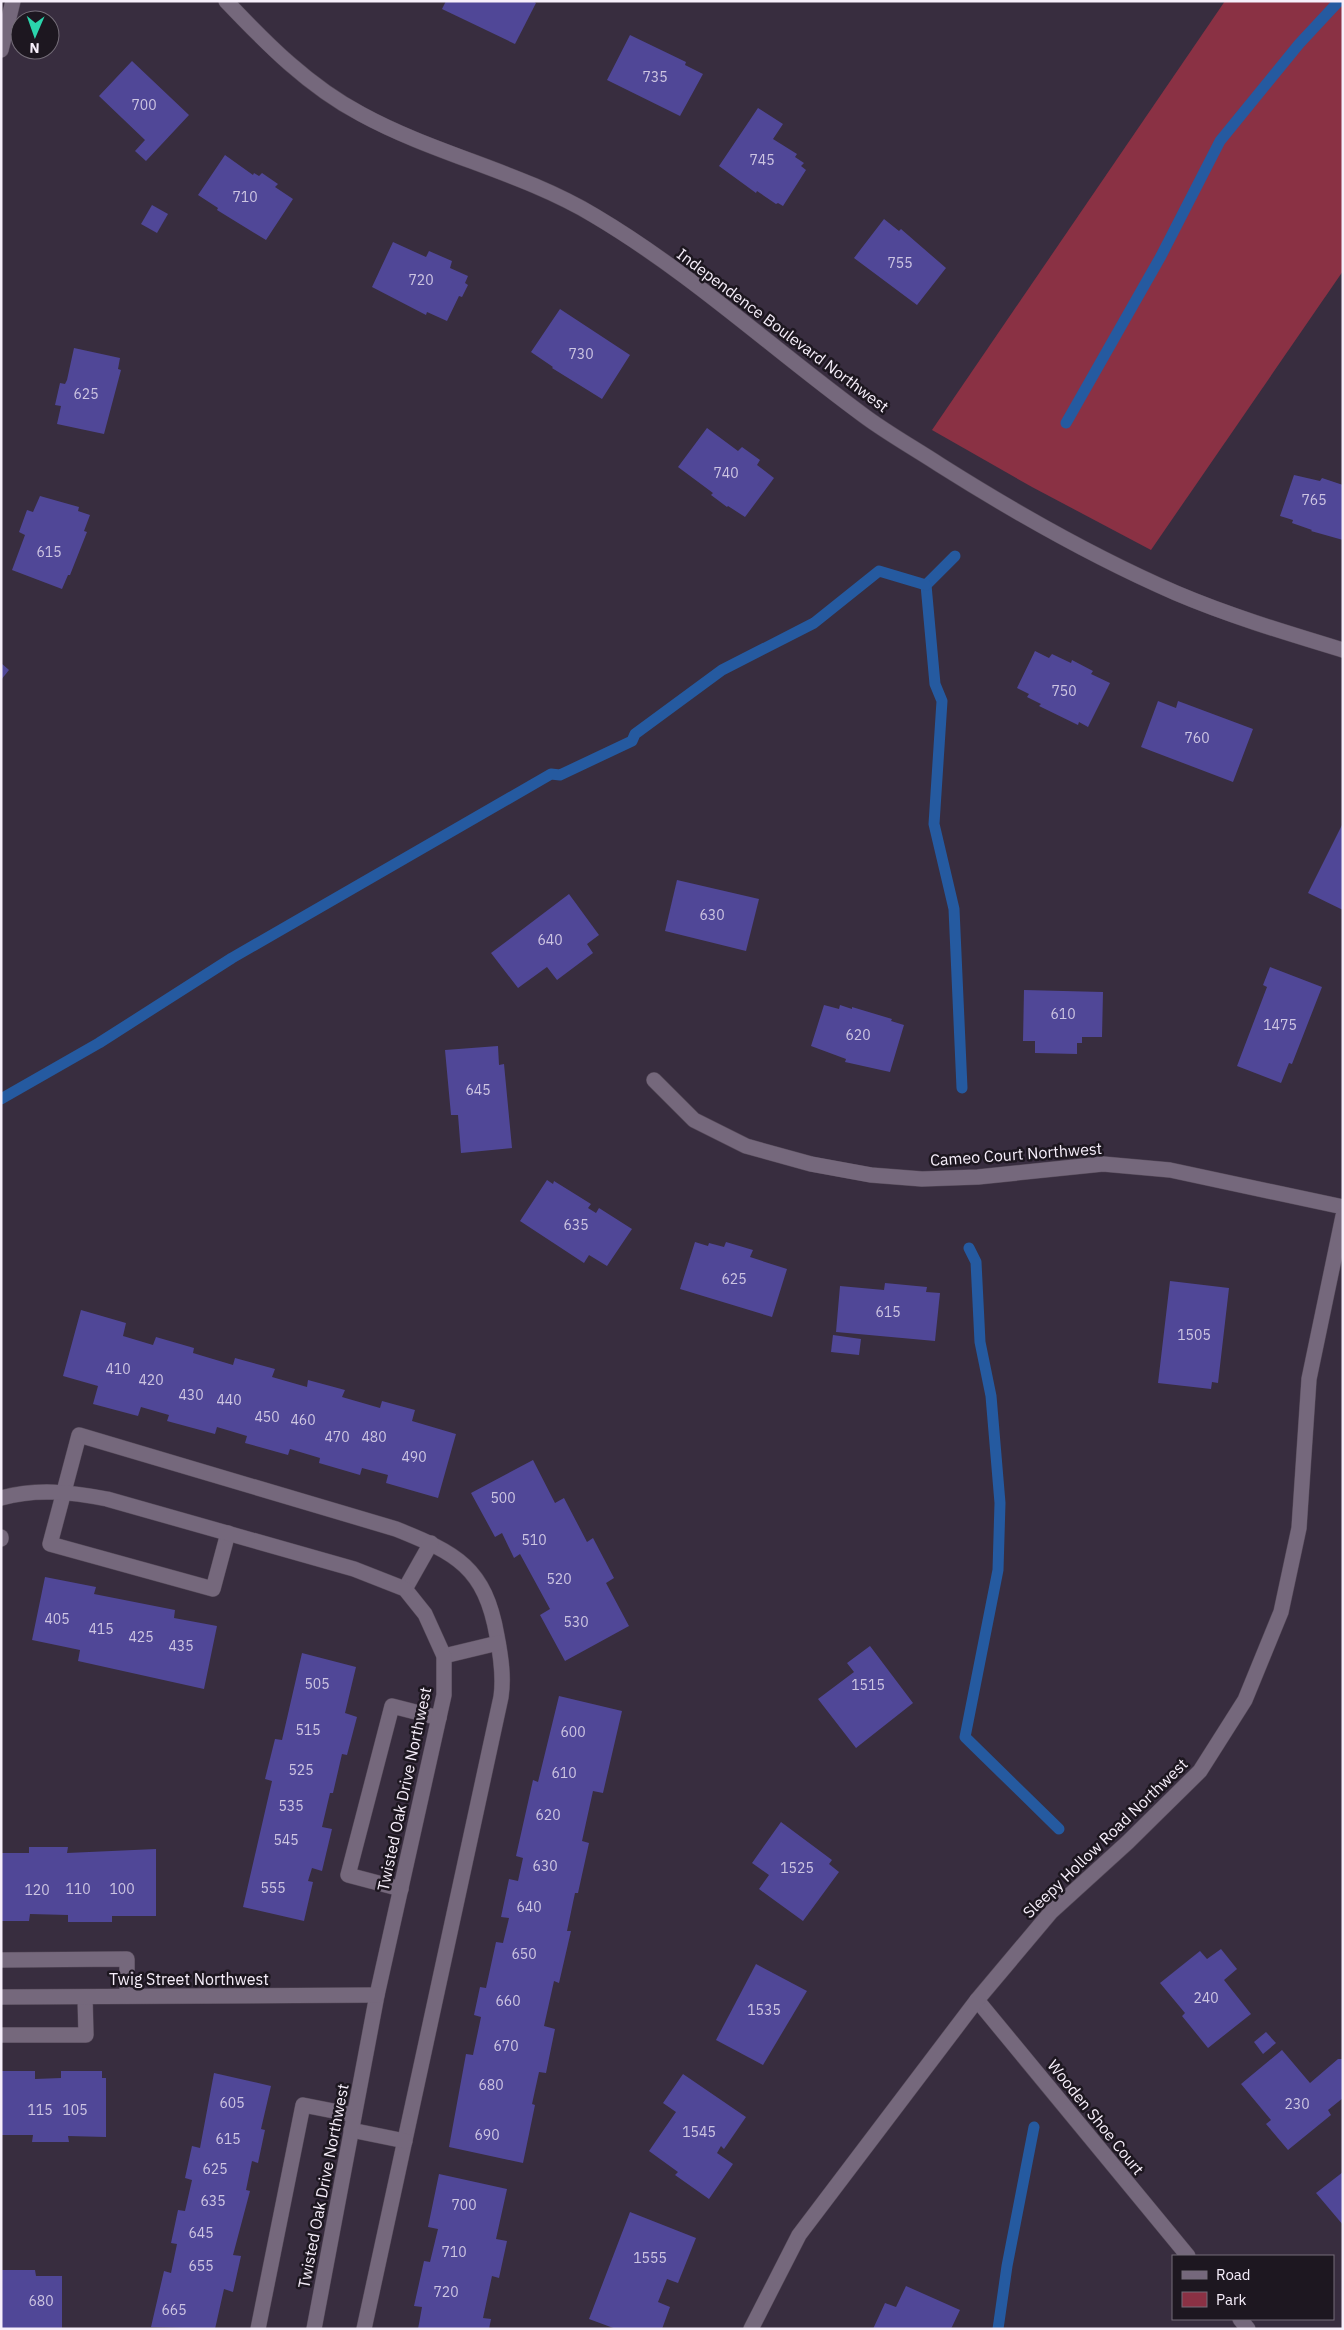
<svg xmlns="http://www.w3.org/2000/svg" width="1344" height="2330" viewBox="0 0 1344 2330" font-family="'IBM Plex Sans',sans-serif">
<style>
.green{fill:#8a3144}
.lines{fill:none;stroke-linecap:round;stroke-linejoin:round}
.stream{stroke:#255aa0;stroke-width:11}
.building{fill:#504797}
.service-casing{stroke:#544958;stroke-width:16}
.minor-casing{stroke:#544958;stroke-width:16}
.tertiary-casing{stroke:#544958;stroke-width:16}
.service{stroke:#75687c;stroke-width:15}
.minor{stroke:#75687c;stroke-width:15}
.tertiary{stroke:#75687c;stroke-width:15}
.labels{text-anchor:middle;dominant-baseline:central;stroke-width:5;stroke-linejoin:round;paint-order:stroke}
.number-label{font-size:14px;fill:#cdc5e2}
.street-label{font-size:16px;fill:#f7effb;stroke:#1d1720}
</style>
<rect width="100%" height="100%" fill="#382d3f"/>
<polygon class="green" points="1225,1 1343,1 1343,271 1151,550 1032,487 932,430"/>
<g class="lines">
<g class="stream">
<polyline points="1066,423 1161,256 1220,141 1299,44 1339,1"/>
<polyline points="926,585 935,684 942,701 934,824 954,909 962,1088"/>
<polyline points="926,585 955,556"/>
<polyline points="1,1099 99,1043 232,958 551,774 560,775 632,741 635,734 722,670 814,623 879,571 926,585"/>
<polyline points="969,1248 976,1262 980,1342 991,1396 1000,1503 998,1570 965,1737 1059,1829"/>
<polyline points="998,2329 1007,2266 1034,2127"/>
</g>
</g>
<g class="building">
<polygon points="446,1 533,1 536,3 515,44 442,9"/>
<polygon points="630,35 686,62 685,65 703,74 680,116 607,80"/>
<polygon points="132,61 189,115 146,161 135,151 145,140 99,96"/>
<polygon points="758,108 783,124 773,139 797,154 795,157 804,163 801,166 806,170 783,206 778,203 776,204 757,191 756,193 719,166"/>
<polygon points="225,155 253,175 254,173 259,176 262,173 278,184 275,187 293,199 266,240 217,210 218,208 198,195"/>
<polygon points="152,205 168,214 157,233 141,224"/>
<polygon points="884,219 899,231 901,229 946,268 917,305 854,258"/>
<polygon points="393,242 426,257 429,251 452,261 450,268 468,276 465,283 468,285 462,297 459,296 447,321 427,312 426,315 372,287"/>
<polygon points="560,309 630,355 602,399 552,368 553,367 531,352"/>
<polygon points="74,348 120,358 118,369 121,370 104,434 57,424 61,406 55,405 60,383 65,384 67,380"/>
<polygon points="707,428 738,451 742,447 760,460 757,465 774,478 745,517 728,506 727,507 711,495 713,493 678,467"/>
<polygon points="1294,475 1320,481 1322,478 1343,485 1343,540 1311,531 1312,530 1292,523 1293,520 1280,516"/>
<polygon points="40,496 79,507 78,511 90,515 84,531 87,532 70,575 68,575 62,589 12,570 25,535 19,532 27,510 33,512"/>
<polygon points="1035,651 1049,658 1052,654 1071,663 1072,660 1093,671 1091,674 1110,683 1088,727 1079,722 1078,725 1039,706 1041,704 1027,697 1029,694 1017,688"/>
<polygon points="1,663 9,670 1,680"/>
<polygon points="1158,701 1176,708 1178,701 1253,729 1233,782 1141,747"/>
<polygon points="1343,823 1343,910 1308,893"/>
<polygon points="677,880 759,899 746,951 665,931"/>
<polygon points="569,894 599,935 587,944 593,953 557,980 547,967 518,988 491,953"/>
<polygon points="1270,967 1322,987 1292,1064 1289,1063 1281,1083 1237,1066 1267,987 1263,985"/>
<polygon points="1024,990 1103,992 1102,1037 1082,1037 1082,1043 1077,1043 1077,1054 1035,1053 1035,1041 1023,1041"/>
<polygon points="824,1005 839,1009 840,1005 852,1009 852,1007 892,1019 891,1021 904,1025 890,1072 845,1062 846,1059 811,1046"/>
<polygon points="498,1046 499,1065 504,1064 512,1148 461,1153 458,1115 451,1115 445,1050"/>
<polygon points="547,1180 553,1184 554,1181 591,1204 588,1208 596,1213 599,1208 632,1229 607,1266 589,1255 584,1263 520,1221"/>
<polygon points="695,1242 708,1246 709,1243 724,1247 726,1242 753,1250 750,1257 787,1269 772,1317 680,1289"/>
<polygon points="1170,1281 1229,1288 1218,1383 1212,1382 1211,1389 1158,1383"/>
<polygon points="885,1283 927,1287 926,1292 940,1293 935,1341 836,1332 840,1286 884,1290"/>
<polygon points="81,1310 126,1323 123,1336 153,1345 156,1337 194,1348 193,1353 233,1365 235,1358 275,1369 272,1377 307,1387 308,1380 345,1390 342,1397 380,1408 382,1401 415,1410 412,1421 456,1434 438,1498 386,1483 388,1475 362,1468 360,1475 319,1463 320,1458 290,1449 288,1455 245,1443 247,1436 217,1427 215,1434 167,1421 169,1415 141,1407 138,1416 93,1404 98,1386 63,1376"/>
<polygon points="833,1335 861,1339 859,1355 831,1352"/>
<polygon points="533,1460 555,1503 564,1498 587,1542 593,1538 614,1578 606,1583 629,1626 565,1661 540,1615 550,1609 520,1554 514,1558 502,1533 495,1537 471,1493"/>
<polygon points="45,1577 96,1587 94,1594 175,1610 174,1618 217,1626 204,1689 78,1661 80,1650 32,1640"/>
<polygon points="870,1646 913,1703 856,1748 818,1699 854,1672 847,1663"/>
<polygon points="302,1653 356,1667 345,1713 357,1717 347,1755 342,1754 333,1793 330,1793 322,1827 332,1829 322,1871 312,1868 308,1881 313,1882 304,1921 243,1907 272,1781 265,1779 275,1739 282,1740"/>
<polygon points="559,1696 622,1711 603,1793 593,1791 582,1841 589,1843 578,1893 575,1893 567,1931 571,1931 559,1983 554,1981 544,2026 555,2029 546,2073 539,2072 532,2104 535,2105 523,2163 449,2147 466,2054 473,2055 481,2017 474,2015 480,1987 486,1988 496,1942 503,1943 509,1918 501,1917 509,1879 518,1881 523,1858 516,1856 533,1780 538,1782"/>
<polygon points="781,1822 832,1860 829,1864 839,1872 803,1921 759,1889 769,1875 752,1863"/>
<polygon points="29,1847 68,1847 67,1853 156,1849 156,1916 112,1916 112,1922 68,1922 68,1915 30,1914 29,1921 1,1921 1,1853 29,1853"/>
<polygon points="1221,1949 1237,1969 1224,1980 1251,2014 1208,2048 1182,2016 1185,2013 1160,1983 1200,1951 1207,1959"/>
<polygon points="756,1964 807,1991 763,2065 716,2040"/>
<polygon points="1266,2032 1276,2043 1263,2054 1254,2042"/>
<polygon points="1282,2050 1310,2083 1338,2059 1343,2059 1343,2098 1328,2110 1331,2115 1288,2150 1266,2124 1271,2120 1241,2084"/>
<polygon points="1,2071 35,2071 35,2079 61,2078 61,2071 102,2071 102,2078 106,2078 106,2137 68,2136 69,2142 32,2142 33,2135 1,2135"/>
<polygon points="214,2073 271,2086 261,2129 265,2130 258,2163 252,2161 246,2190 250,2191 233,2255 241,2256 233,2292 224,2289 215,2329 151,2327 164,2271 171,2273 177,2244 171,2243 178,2210 185,2211 192,2180 185,2178 192,2146 200,2148"/>
<polygon points="683,2074 746,2117 724,2149 721,2146 717,2153 733,2164 709,2199 675,2175 678,2172 649,2151 676,2112 663,2103"/>
<polygon points="1343,2172 1343,2225 1316,2193"/>
<polygon points="439,2174 507,2189 496,2239 507,2241 499,2278 492,2276 483,2318 491,2319 489,2329 418,2329 422,2307 414,2306 424,2261 430,2262 438,2229 428,2227"/>
<polygon points="630,2212 696,2238 678,2283 667,2279 658,2302 670,2307 662,2329 616,2329 589,2319"/>
<polygon points="2,2270 35,2270 36,2276 62,2276 62,2329 1,2329"/>
<polygon points="906,2286 960,2310 951,2329 873,2329 885,2303 896,2307"/>
</g>
<g class="lines">
<g class="service-casing">
<g id="service">
<path d="M228,1533L213,1589L50,1544L79,1435L396,1529C456,1553 485,1567 497,1636C501,1657 504,1677 501,1697L364,2329"/>
<polyline points="1,1537 1,1539"/>
<polyline points="405,1589 431,1543"/>
<polyline points="444,1656 498,1643"/>
<polyline points="401,1889 348,1875 392,1706 439,1718"/>
<polyline points="1,1960 127,1959 127,1996"/>
<polyline points="1,2035 86,2035 85,1997"/>
<polyline points="351,2130 405,2141"/>
<polyline points="258,2329 303,2105 354,2115"/>
</g>
</g>
<g class="minor-casing">
<g id="minor">
<polyline points="1,50 13,1"/>
<polyline points="654,1080 694,1120 746,1146 811,1164 871,1175 922,1179 978,1177 1103,1164 1170,1170 1343,1207"/>
<path d="M1,1498C37,1488 71,1492 107,1499L354,1569L405,1589L425,1614L444,1656V1695L377,1995L314,2329"/>
<polyline points="1,1997 377,1995"/>
<polyline points="977,2000 1188,2256"/>
<polyline points="1240,2319 1248,2329"/>
</g>
</g>
<g class="tertiary-casing">
<g id="tertiary">
<path d="M226,1C267,44 308,86 361,114C436,155 522,172 595,216C691,273 773,349 863,415C887,433 914,448 940,465C1016,513 1093,557 1176,593C1230,616 1287,633 1343,650"/>
<polyline points="751,2329 799,2235 977,2000 1051,1912 1128,1842 1200,1771 1245,1700 1281,1612 1299,1528 1309,1379 1343,1216"/>
</g>
</g>
<use href="#service" class="service"/>
<use href="#minor" class="minor"/>
<use href="#tertiary" class="tertiary"/>
</g>
<g class="labels">
<g class="number-label">
<text x="655" y="77">735</text>
<text x="144" y="105">700</text>
<text x="762" y="160">745</text>
<text x="245" y="197">710</text>
<text x="900" y="263">755</text>
<text x="421" y="280">720</text>
<text x="581" y="354">730</text>
<text x="86" y="394">625</text>
<text x="726" y="473">740</text>
<text x="1314" y="500">765</text>
<text x="49" y="552">615</text>
<text x="1064" y="691">750</text>
<text x="1197" y="738">760</text>
<text x="712" y="915">630</text>
<text x="550" y="940">640</text>
<text x="1063" y="1014">610</text>
<text x="1280" y="1025">1475</text>
<text x="858" y="1035">620</text>
<text x="478" y="1090">645</text>
<text x="576" y="1225">635</text>
<text x="734" y="1279">625</text>
<text x="888" y="1312">615</text>
<text x="1194" y="1335">1505</text>
<text x="118" y="1369">410</text>
<text x="151" y="1380">420</text>
<text x="191" y="1395">430</text>
<text x="229" y="1400">440</text>
<text x="267" y="1417">450</text>
<text x="303" y="1420">460</text>
<text x="337" y="1437">470</text>
<text x="374" y="1437">480</text>
<text x="414" y="1457">490</text>
<text x="503" y="1498">500</text>
<text x="534" y="1540">510</text>
<text x="559" y="1579">520</text>
<text x="57" y="1619">405</text>
<text x="576" y="1622">530</text>
<text x="101" y="1629">415</text>
<text x="141" y="1637">425</text>
<text x="181" y="1646">435</text>
<text x="317" y="1684">505</text>
<text x="868" y="1685">1515</text>
<text x="308" y="1730">515</text>
<text x="573" y="1732">600</text>
<text x="301" y="1770">525</text>
<text x="564" y="1773">610</text>
<text x="291" y="1806">535</text>
<text x="548" y="1815">620</text>
<text x="286" y="1840">545</text>
<text x="545" y="1866">630</text>
<text x="797" y="1868">1525</text>
<text x="273" y="1888">555</text>
<text x="78" y="1889">110</text>
<text x="122" y="1889">100</text>
<text x="37" y="1890">120</text>
<text x="529" y="1907">640</text>
<text x="524" y="1954">650</text>
<text x="1206" y="1998">240</text>
<text x="508" y="2001">660</text>
<text x="764" y="2010">1535</text>
<text x="506" y="2046">670</text>
<text x="491" y="2085">680</text>
<text x="232" y="2103">605</text>
<text x="1297" y="2104">230</text>
<text x="40" y="2110">115</text>
<text x="75" y="2110">105</text>
<text x="699" y="2132">1545</text>
<text x="487" y="2135">690</text>
<text x="228" y="2139">615</text>
<text x="215" y="2169">625</text>
<text x="213" y="2201">635</text>
<text x="464" y="2205">700</text>
<text x="201" y="2233">645</text>
<text x="454" y="2252">710</text>
<text x="650" y="2258">1555</text>
<text x="201" y="2266">655</text>
<text x="446" y="2292">720</text>
<text x="41" y="2301">680</text>
<text x="174" y="2310">665</text>
</g>
<g class="street-label">
<text transform="translate(783 330) rotate(37)">Independence Boulevard Northwest</text>
<text transform="translate(1016 1154) rotate(-4)">Cameo Court Northwest</text>
<text transform="translate(404 1789) rotate(-78)">Twisted Oak Drive Northwest</text>
<text transform="translate(1105 1838) rotate(-44)">Sleepy Hollow Road Northwest</text>
<text x="189" y="1979">Twig Street Northwest</text>
<text transform="translate(1096 2117) rotate(51)">Wooden Shoe Court</text>
<text transform="translate(323 2186) rotate(-79)">Twisted Oak Drive Northwest</text>
</g>
</g>
<rect width="1344" height="2330" fill="none" stroke="#f7effb" stroke-width="5"/>
<rect x="1172" y="2255" width="162" height="65" fill="#1d1720" stroke="#746d78"/>
<rect x="1182" y="2271" width="25" height="8" fill="#75687c" stroke="#746d78"/>
<text x="1216" y="2280" font-size="15" fill="#f7effb">Road</text>
<rect x="1182" y="2292" width="25" height="15" fill="#8a3144" stroke="#746d78"/>
<text x="1216" y="2305" font-size="15" fill="#f7effb">Park</text>
<g transform="translate(35 35) rotate(182)"><circle r="24" fill="#1d1720" stroke="#746d78"/>
<path d="M0-4L9 19L0 12L-9 19Z" fill="#2bd5ac"/>
<text y="-8" font-size="14" font-weight="bold" text-anchor="middle" fill="#f7effb">N</text>
</g>
</svg>
